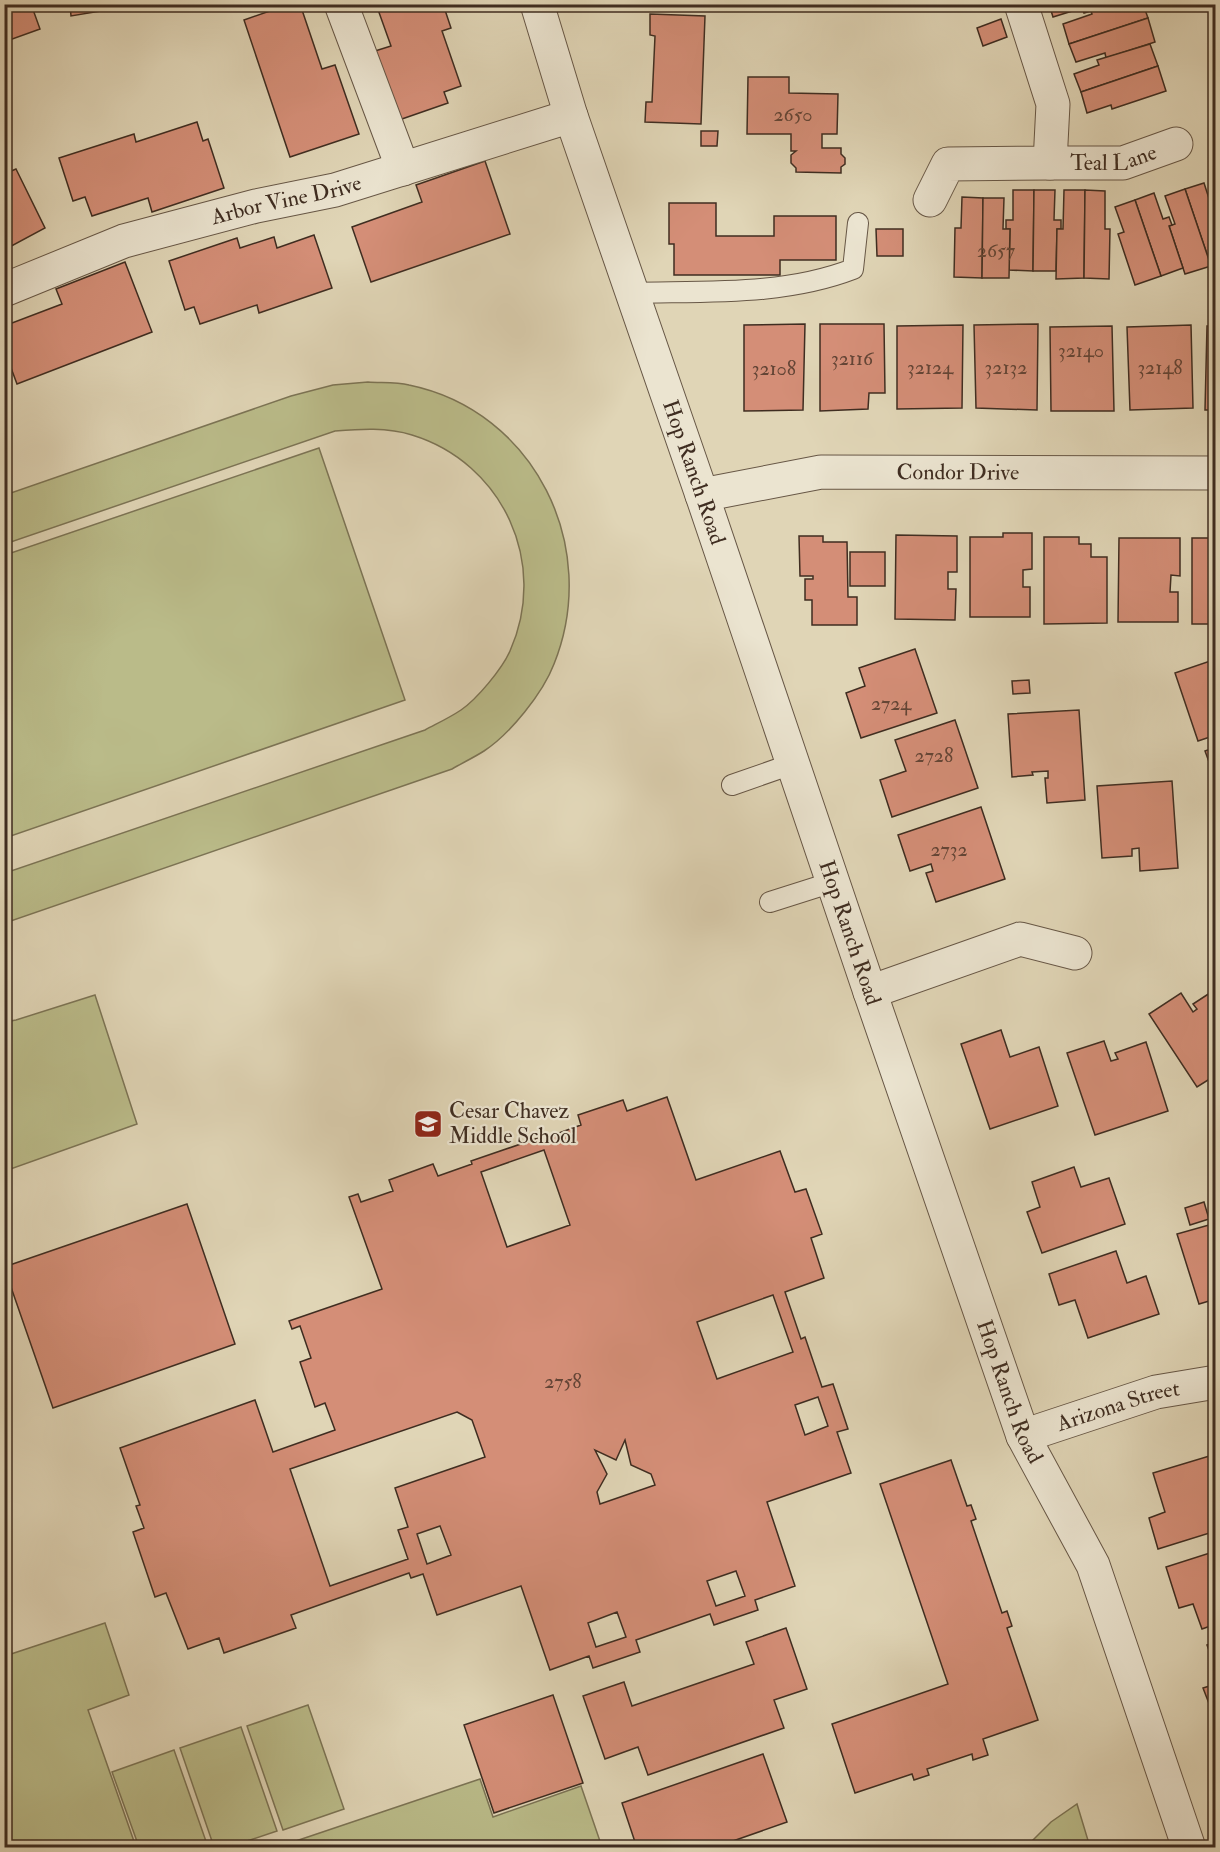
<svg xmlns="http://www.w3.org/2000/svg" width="1220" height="1852" viewBox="0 0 1220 1852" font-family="'IM FELL Double Pica',serif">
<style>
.green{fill:#babb89;stroke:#7c7455;stroke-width:1.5}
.building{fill:#d48e77;stroke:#3f2d21;stroke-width:1.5;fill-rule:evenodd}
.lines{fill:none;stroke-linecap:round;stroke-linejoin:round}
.service-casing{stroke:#675746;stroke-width:22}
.minor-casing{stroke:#675746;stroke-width:35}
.service{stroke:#ebe4d0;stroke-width:20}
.minor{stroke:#ebe4d0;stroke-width:33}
.labels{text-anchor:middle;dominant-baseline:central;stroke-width:4.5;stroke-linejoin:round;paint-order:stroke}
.number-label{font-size:20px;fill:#644536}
.street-label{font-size:22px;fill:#3f2d21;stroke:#ebe4d0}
.poi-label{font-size:22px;fill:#3f2d21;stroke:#ebe4d0;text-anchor:start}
</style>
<rect width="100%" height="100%" fill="#e0d5b6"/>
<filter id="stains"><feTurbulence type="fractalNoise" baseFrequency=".00333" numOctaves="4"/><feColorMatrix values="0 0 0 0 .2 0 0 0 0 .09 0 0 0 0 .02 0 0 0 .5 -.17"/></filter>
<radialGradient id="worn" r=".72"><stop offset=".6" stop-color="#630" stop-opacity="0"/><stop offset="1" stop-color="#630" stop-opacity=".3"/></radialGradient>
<g class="green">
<path d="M368,382C381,383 396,382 409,385C535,411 601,547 554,664C543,693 510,734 484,751C473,758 462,763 452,769L5,923V873L425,730C436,724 449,718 461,710C477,699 502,669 510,651C549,563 503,463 412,435C387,427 360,429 335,431L5,544V495L291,396L333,385Z"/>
<polygon points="319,448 405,700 5,838 5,555"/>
<polygon points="95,995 137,1124 5,1171 5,1022 16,1020"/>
<polygon points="105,1623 129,1695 88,1710 136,1847 5,1847 5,1646 8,1655"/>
<polygon points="308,1705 344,1809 283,1830 247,1726"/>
<polygon points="241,1727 277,1831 229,1847 214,1847 180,1748"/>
<polygon points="174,1750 208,1847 139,1847 112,1772"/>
<polygon points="480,1779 493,1817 581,1786 602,1847 278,1847"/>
<polygon points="1077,1804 1090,1847 1026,1847 1051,1822"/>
</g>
<g class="building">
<polygon points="4,4 31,4 40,29 4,42"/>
<polygon points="70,4 143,4 71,16"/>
<polygon points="290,4 300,4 322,69 335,65 359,134 290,157 244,20"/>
<polygon points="376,4 443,4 451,28 442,31 461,86 444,92 448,103 399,120 375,51 391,46"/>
<polygon points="1049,4 1099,4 1090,8 1091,11 1084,13 1082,8 1053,17"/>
<polygon points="1099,4 1143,4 1148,18 1069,44 1063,24 1092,14 1090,8"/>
<polygon points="650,14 705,16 701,124 645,122 646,102 652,102 655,36 650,35"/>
<polygon points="1148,18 1155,42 1106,58 1105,53 1076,62 1069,44"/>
<polygon points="1001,19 1007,37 983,46 977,28"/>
<polygon points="1150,44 1158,66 1081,92 1074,74 1099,65 1097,60"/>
<polygon points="1158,66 1166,91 1112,109 1111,105 1087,113 1081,92"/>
<polygon points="748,77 789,77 789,93 838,94 837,134 822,134 822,148 841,148 841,154 845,158 845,164 841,167 841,173 796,172 796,168 791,163 791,155 796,151 791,151 791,134 747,134"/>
<polygon points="197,122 203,141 208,139 224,188 152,212 148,198 92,216 85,197 73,201 59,158 134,134 136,142"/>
<polygon points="701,131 718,131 717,146 701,146"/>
<polygon points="485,161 510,234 371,282 352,227 422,202 416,185"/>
<polygon points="16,169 45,228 4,250 4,174"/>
<polygon points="1204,183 1213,211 1216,210 1216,264 1211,266 1185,189"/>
<polygon points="1185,189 1211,266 1185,274 1169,226 1175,224 1165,196"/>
<polygon points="1013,190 1034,190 1033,271 1009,270 1010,229 1006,229 1006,220 1013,220"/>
<polygon points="1034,190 1055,190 1054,220 1061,220 1061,229 1057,229 1056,271 1033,271"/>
<polygon points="1064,190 1085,190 1084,278 1056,279 1057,229 1063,229"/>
<polygon points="1085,190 1105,191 1105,229 1110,229 1109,279 1084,278"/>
<polygon points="1154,193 1163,219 1169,217 1172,225 1169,226 1183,268 1161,276 1135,200"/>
<polygon points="962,197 983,198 982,278 954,277 955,228 961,228"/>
<polygon points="983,198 1004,198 1003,229 1010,229 1009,278 982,278"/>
<polygon points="1135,200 1161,276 1135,285 1118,234 1124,232 1115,207"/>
<polygon points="669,203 716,203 716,236 774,236 774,216 836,216 836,260 780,260 780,275 674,275 674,244 669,244"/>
<polygon points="876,229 903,229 903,256 877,256"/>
<polygon points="314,235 332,288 259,313 257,305 200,324 194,307 185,310 169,261 237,238 240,248 274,237 277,248"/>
<polygon points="125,262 152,332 17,384 4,349 4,326 62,304 56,289"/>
<polygon points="805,324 803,410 744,411 744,325"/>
<polygon points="820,324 884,324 885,393 869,393 868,409 820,411"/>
<polygon points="1038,324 1037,410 976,408 974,325"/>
<polygon points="963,325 962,408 897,409 897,326"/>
<polygon points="1191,325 1193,408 1130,410 1127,327"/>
<polygon points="1112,326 1114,411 1051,411 1050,327"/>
<polygon points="1207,326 1216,326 1216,410 1205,410"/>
<polygon points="1003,533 1032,533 1032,569 1023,570 1023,587 1030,587 1030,617 970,617 970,537 1003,537"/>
<polygon points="896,535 957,536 957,572 948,572 948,589 956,589 955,620 895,619"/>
<polygon points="799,536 823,536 823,542 847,542 848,597 857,597 857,625 812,625 812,600 805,600 805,579 813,579 813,576 800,576"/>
<polygon points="1044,537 1079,537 1079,544 1091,544 1091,557 1107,557 1107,623 1044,624"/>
<polygon points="1119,538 1180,538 1180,576 1171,575 1170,592 1178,592 1178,622 1118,622"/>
<rect x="1192" y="538" width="24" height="86"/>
<rect x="850" y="552" width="35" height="34"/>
<polygon points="915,649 937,713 861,738 846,693 865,686 859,668"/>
<polygon points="1216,659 1216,735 1198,741 1175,673"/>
<polygon points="1029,680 1030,693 1013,694 1012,681"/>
<polygon points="1079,710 1085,800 1047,803 1045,778 1048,778 1048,771 1032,772 1033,775 1012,777 1008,714"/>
<polygon points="955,720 978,788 892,817 880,780 906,771 895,740"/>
<polygon points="1216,747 1216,781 1205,751"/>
<polygon points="1172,781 1178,868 1140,871 1139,848 1132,849 1132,856 1102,858 1097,786"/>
<polygon points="981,807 1005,879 936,902 926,873 933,871 931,864 910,871 898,835"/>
<polygon points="1216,989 1216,1075 1197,1087 1149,1014 1181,993 1193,1012 1197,1009 1193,1004"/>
<polygon points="1001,1030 1010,1057 1039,1047 1058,1106 990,1129 961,1044"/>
<polygon points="1104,1041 1111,1061 1118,1059 1115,1053 1146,1042 1168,1111 1095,1135 1067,1053"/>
<path d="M667,1097L696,1180L780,1151L795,1192L806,1189L822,1234L811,1238L824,1278L785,1292L801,1339L805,1337L822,1387L833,1384L848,1429L837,1432L851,1473L767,1502L795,1586L755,1600L758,1610L714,1625L710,1614L636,1640L640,1652L593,1668L589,1656L550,1670L521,1586L437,1615L423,1574L411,1578L409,1573L291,1615L296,1628L224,1653L219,1638L188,1649L166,1593L155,1597L133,1532L144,1528L136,1506L140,1505L120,1448L255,1400L273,1452L335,1430L325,1403L315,1407L300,1362L311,1358L300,1326L292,1329L289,1321L382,1289L349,1197L358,1194L361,1202L393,1191L389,1180L433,1164L438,1176L472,1164L471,1161L547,1135L548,1137L581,1125L578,1115L623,1100L627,1111ZM544,1150L570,1225L507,1247L481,1172ZM773,1295L793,1352L717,1379L697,1322ZM818,1397L828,1426L805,1435L795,1405ZM457,1412L472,1420L485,1457L395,1488L408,1527L398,1530L408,1559L330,1586L290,1469ZM625,1440L631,1465L651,1474L655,1485L600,1504L597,1492L607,1474L595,1450L616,1460ZM440,1526L451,1555L427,1564L417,1534ZM736,1571L745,1596L716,1606L707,1581ZM617,1612L626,1637L596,1647L588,1623Z"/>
<polygon points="1074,1167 1081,1187 1109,1178 1125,1224 1042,1253 1027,1212 1040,1207 1032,1182"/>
<polygon points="1204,1202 1209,1219 1190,1225 1185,1208"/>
<polygon points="187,1204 235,1344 53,1408 4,1267"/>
<polygon points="1216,1223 1216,1299 1199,1304 1177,1234"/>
<polygon points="1116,1251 1127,1283 1146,1276 1159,1314 1088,1338 1075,1300 1059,1305 1049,1274"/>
<polygon points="1216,1454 1216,1531 1158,1549 1149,1518 1165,1512 1153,1473"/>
<polygon points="951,1460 967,1506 971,1505 976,1519 971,1521 1002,1613 1007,1611 1012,1626 1007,1628 1038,1720 983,1739 988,1755 973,1760 972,1754 927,1769 929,1775 914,1780 912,1774 855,1793 832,1724 948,1684 880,1484"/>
<polygon points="1216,1551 1216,1624 1202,1629 1193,1604 1179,1608 1166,1567"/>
<polygon points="786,1628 807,1689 774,1700 784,1728 648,1775 638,1747 605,1759 583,1696 624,1682 632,1706 754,1664 746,1642"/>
<polygon points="1216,1642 1216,1669 1207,1645"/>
<polygon points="1216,1684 1216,1719 1215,1719 1203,1688"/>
<polygon points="553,1695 583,1783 494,1813 464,1725"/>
<polygon points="763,1754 787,1822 713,1848 637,1848 622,1803"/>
</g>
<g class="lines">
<g class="service-casing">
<g id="service">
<path d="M631,293C705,291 783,296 853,269L858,223"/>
<polyline points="732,785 792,764"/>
<polyline points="770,902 833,882"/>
</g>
</g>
<g class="minor-casing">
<g id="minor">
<polyline points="341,4 403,169"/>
<path id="s1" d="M537,4L571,116L702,495L870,992L1023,1436L1093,1565L1189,1848"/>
<path id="s2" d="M1050,163H1123L1176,144"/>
<polyline points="930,200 948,164 1050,163 1053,104 1021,4"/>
<path id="s3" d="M4,290L124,241L256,206L335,190L571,116"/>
<path id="s4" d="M702,495L821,472L1216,473"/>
<polyline points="870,992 1020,939 1075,953"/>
<path id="s5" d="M1023,1436L1156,1392L1216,1382"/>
</g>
</g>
<use href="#service" class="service"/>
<use href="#minor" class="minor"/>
</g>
<defs>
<g id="school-square" transform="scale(1.5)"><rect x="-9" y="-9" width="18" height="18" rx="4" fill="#8f2418" stroke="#ebe4d0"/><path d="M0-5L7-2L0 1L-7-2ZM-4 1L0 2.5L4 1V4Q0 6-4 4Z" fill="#fff"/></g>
</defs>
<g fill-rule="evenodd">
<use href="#school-square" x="428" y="1124"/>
</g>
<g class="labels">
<g class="number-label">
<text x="793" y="114">2650</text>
<text x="996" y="250">2657</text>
<text x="1081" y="350">32140</text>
<text x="852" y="358">32116</text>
<text x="930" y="367">32124</text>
<text x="1006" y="367">32132</text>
<text x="1160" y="367">32148</text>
<text x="774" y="368">32108</text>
<text x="891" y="703">2724</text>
<text x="934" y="755">2728</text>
<text x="949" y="849">2732</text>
<text x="563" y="1381">2758</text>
</g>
<g class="street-label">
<text stroke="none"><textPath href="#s2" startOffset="64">Teal Lane</textPath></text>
<text stroke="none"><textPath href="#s3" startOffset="297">Arbor Vine Drive</textPath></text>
<text stroke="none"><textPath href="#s1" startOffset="494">Hop Ranch Road</textPath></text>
<text stroke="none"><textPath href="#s4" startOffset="258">Condor Drive</textPath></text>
<text stroke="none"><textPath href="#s1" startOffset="980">Hop Ranch Road</textPath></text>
<text stroke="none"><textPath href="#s1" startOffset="1466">Hop Ranch Road</textPath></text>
<text stroke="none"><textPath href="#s5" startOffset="100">Arizona Street</textPath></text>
</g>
<g class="poi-label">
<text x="449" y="1111">Cesar Chavez<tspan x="449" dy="25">Middle School</tspan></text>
</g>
</g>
<rect width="1220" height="1852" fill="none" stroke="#e0d5b6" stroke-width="24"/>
<rect x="6" y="6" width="1208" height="1840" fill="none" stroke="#3f2d21" stroke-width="3"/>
<rect x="12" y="12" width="1196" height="1828" fill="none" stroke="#3f2d21" stroke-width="1.5"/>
<rect width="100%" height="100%" filter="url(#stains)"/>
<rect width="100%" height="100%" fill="url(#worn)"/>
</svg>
